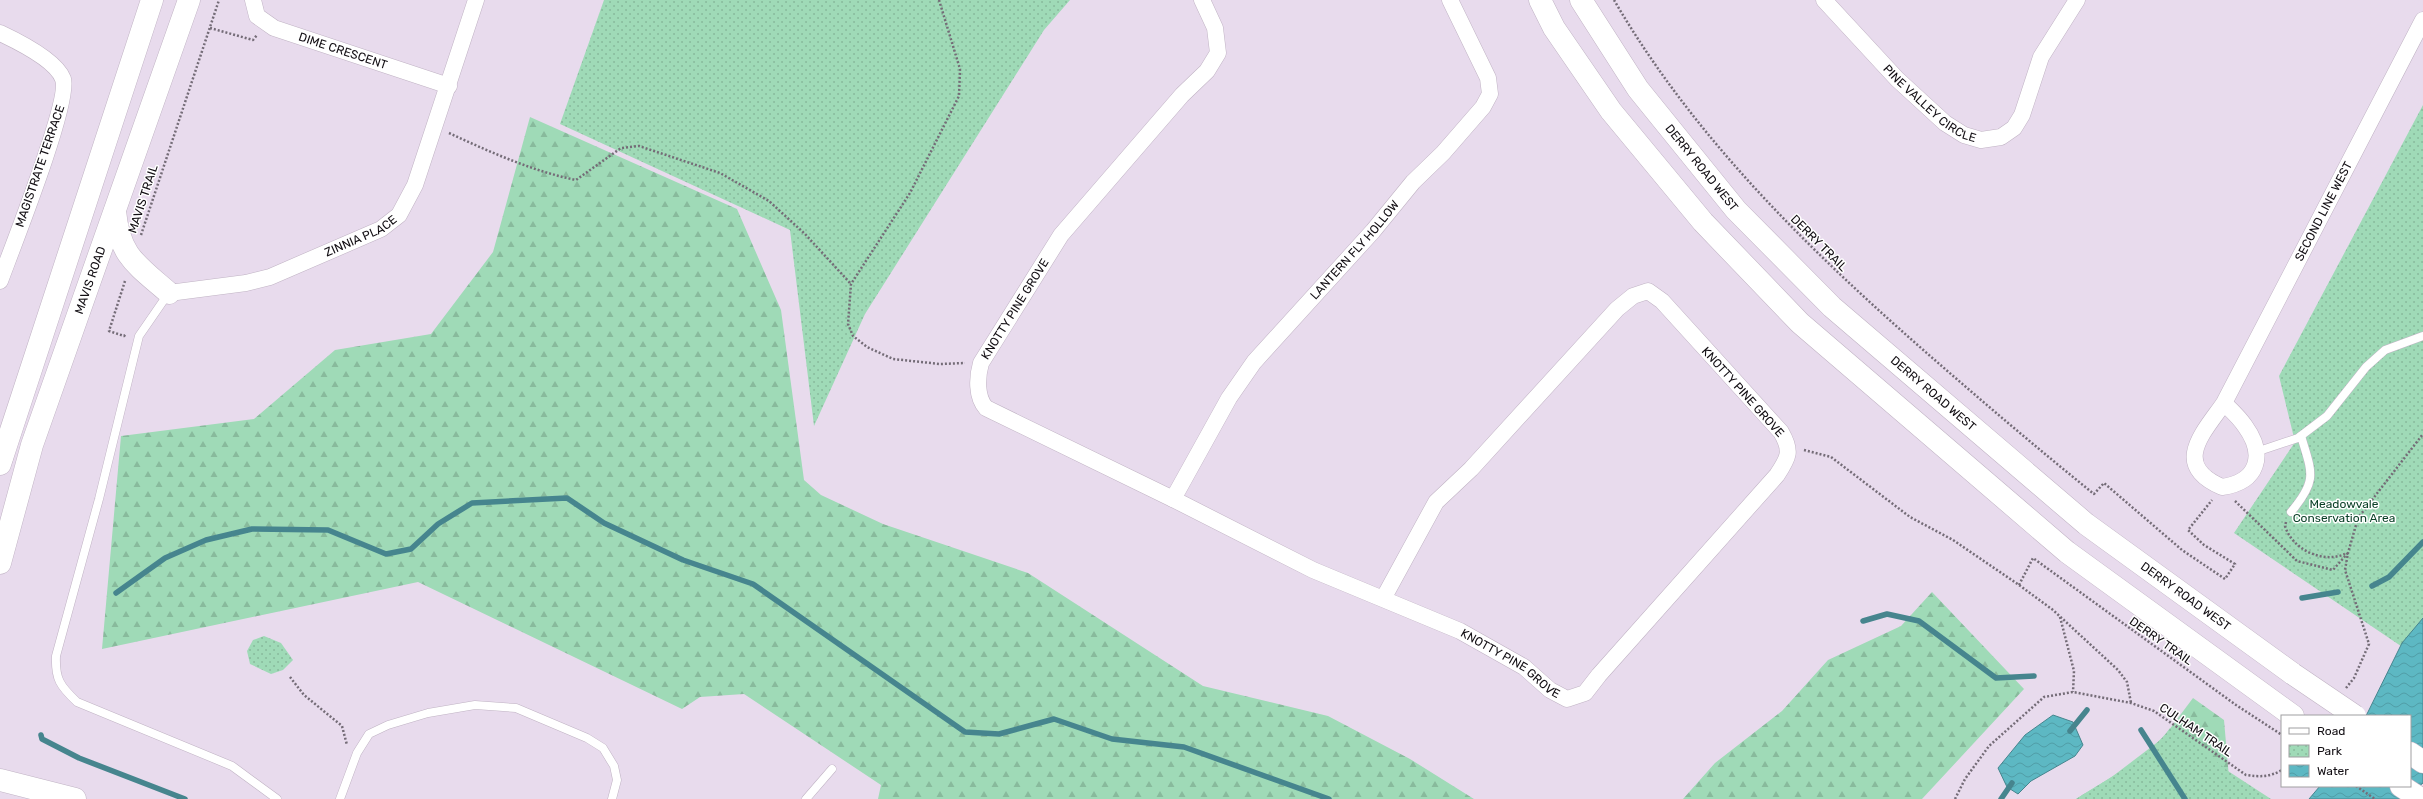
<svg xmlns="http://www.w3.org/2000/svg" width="2423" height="799" viewBox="0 0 2423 799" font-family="Rubik,sans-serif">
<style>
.forest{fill:url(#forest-firs)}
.park{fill:url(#park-dots)}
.water{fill:url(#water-waves);stroke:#46858e}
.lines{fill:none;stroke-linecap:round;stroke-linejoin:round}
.stream{stroke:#46858e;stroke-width:5.5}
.lane-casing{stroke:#c0b3c4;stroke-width:9}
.street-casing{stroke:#c0b3c4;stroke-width:17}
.secondary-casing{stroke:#c0b3c4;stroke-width:23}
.highway-casing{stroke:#c0b3c4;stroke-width:23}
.path{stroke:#746c77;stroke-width:2.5;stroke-dasharray:2 2;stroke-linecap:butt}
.lane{stroke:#fff;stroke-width:8}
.street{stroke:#fff;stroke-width:16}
.secondary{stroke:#fff;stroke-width:22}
.highway{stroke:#fff;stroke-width:22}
.secondary-bridge-casing{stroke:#c0b3c4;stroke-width:23;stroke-linecap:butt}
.secondary-bridge{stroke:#fff;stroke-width:22}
.labels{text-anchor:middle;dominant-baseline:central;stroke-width:3;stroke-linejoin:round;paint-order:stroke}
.street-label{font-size:12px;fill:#120e13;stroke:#fff}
.park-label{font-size:12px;fill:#0b4128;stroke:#fff}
</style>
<defs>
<pattern id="forest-firs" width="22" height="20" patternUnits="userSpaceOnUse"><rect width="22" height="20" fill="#9fdab7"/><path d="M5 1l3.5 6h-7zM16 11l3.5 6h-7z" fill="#88ba9c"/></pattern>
<pattern id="park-dots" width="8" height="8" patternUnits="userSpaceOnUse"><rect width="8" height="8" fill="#9fdab7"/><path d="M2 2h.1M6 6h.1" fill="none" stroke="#88ba9c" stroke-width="1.8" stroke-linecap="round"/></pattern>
<pattern id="water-waves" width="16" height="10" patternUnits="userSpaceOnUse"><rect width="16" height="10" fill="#5db8c3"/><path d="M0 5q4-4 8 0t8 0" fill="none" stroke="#509da7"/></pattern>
</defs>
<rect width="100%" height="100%" fill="#e8dbed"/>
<g class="forest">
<polygon points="530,117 737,209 781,310 804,480 821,495 883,524 1028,573 1203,686 1328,716 1410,759 1474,799 878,799 881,785 744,694 700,697 682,709 418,582 102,649 121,436 254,419 335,350 431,334 493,252"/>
<polygon points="1932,592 2024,689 1922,799 1683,799 1715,763 1782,711 1828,660 1901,626"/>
<polygon points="2193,698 2224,720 2230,789 2076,799 2113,776 2163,738"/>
</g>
<g class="park">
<polygon points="604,0 1070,0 1044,30 865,314 814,426 790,230 560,124"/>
<polygon points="2423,105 2423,661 2234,533 2295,442 2279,376"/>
<polygon points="264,636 281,643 293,660 283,670 271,674 250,664 247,651 253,640"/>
<path d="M2170,728L2198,746L2228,771L2271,799H2076C2106,780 2149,757 2170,728Z"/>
</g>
<g class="water">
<polygon points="2423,618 2423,783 2404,799 2309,799 2320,786 2410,786 2410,716 2366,716 2402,643"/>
<polygon points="2053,715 2073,722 2083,745 2075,756 2031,781 2018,794 2007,787 1998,768 2025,735"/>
</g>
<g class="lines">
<g class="stream">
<polyline points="2372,586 2389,577 2423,542"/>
<polyline points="116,593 165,558 206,540 252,529 328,530 386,554 411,549 438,524 472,503 567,498 604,523 683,560 753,584 965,732 999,734 1054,719 1112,739 1184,747 1329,799"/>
<polyline points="2302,598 2338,592"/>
<polyline points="1863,621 1887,614 1919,621 1996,678 2034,676"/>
<polyline points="2141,730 2185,799"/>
<polyline points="2070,731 2087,710"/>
<polyline points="41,735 42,739 79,758 185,799"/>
<polyline points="2001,799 2012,783"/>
</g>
<g class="lane-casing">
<g id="lane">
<path d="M168,294L139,336L99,499L56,656C55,679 60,686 77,702L232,766L277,799"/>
<polyline points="2256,452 2298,438 2327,416 2366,367 2385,350 2423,336"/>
<path d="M2291,512C2318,480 2312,473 2301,436"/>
<polyline points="340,799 357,753 369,734 388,725 428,713 475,705 516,708 587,738 603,748 614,766 617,780 612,799"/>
<polyline points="806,799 832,769"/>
</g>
</g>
<g class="street-casing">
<g id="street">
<path id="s1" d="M253,0L257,16L274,28L449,86"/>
<path id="s2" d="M1202,0L1215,28L1218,53L1207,71L1182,95L1061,235L981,363C977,377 976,397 986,408L1173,499L1313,570L1460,631L1524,667L1550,690L1567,699L1585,693L1599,675L1777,475C1789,457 1792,451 1781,432L1662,301L1648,291L1633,296L1617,309L1471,469L1436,502L1383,599"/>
<path id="s3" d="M1824,0L1897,79L1945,123L1964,135L1981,140L2001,137L2014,128L2022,115L2041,57L2077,0"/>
<path d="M0,33C17,41 56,60 63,79C71,100 11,251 0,281"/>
<path id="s4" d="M169,293L246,283L270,277L381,229L399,215L415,185L476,0"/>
<path id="s5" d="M2224,403C2231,410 2239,417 2245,426C2266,455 2258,482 2222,487C2171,465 2203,433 2224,403L2423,20"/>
<path id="s6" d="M1173,499L1229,398L1254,362L1373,231L1413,182L1443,153L1483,107L1490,94L1488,78L1450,0"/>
</g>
</g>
<g class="secondary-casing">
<g id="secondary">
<polyline points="1540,0 1554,28 1611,111 1703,222 1800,323 2067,552 2293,716"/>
<path id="s7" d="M1581,0L1638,89L1736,210L1832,307L2086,524L2293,674"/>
<path d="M115,211C119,256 137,265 169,293"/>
<polyline points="0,464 152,0"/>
<path id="s8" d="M0,563L32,445L189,0"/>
<polyline points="2410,753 2423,762"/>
<polyline points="2401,786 2421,799"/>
</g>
</g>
<g class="highway-casing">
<g id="highway">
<polyline points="0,461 2,457"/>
<polyline points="0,780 75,799"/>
</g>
</g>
<g class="path">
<polyline points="939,0 960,69 959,96 910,193 851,284 848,324 853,336 867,347 893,359 940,364 965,363"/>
<path d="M1614,0C1695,139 1809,250 1929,355C1983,402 2038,449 2094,494L2104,483L2182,550L2225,579L2235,564L2204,545L2188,530L2212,500"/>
<polyline points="210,28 253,40 257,35"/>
<path d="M449,133C490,152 532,171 576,180L621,148L639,146L720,173L769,201L805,234L851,284"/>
<polyline points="141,235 219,0"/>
<polyline points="125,281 109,331 124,336 126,334"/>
<polyline points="1804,450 1831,457 1910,517 1953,540 2019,585 2053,610 2118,670 2127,682 2131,703"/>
<polyline points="2235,501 2297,561 2333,570 2348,553"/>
<path d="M2286,522L2285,526C2292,549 2322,564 2345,554"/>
<polyline points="2019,585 2033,558 2236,705 2282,735"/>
<polyline points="2060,617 2074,671 2073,692"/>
<polyline points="290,677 304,695 342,726 347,745"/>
<polyline points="2346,688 2354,678 2369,644 2345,570 2348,553 2358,518 2423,434"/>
<polyline points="2356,786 2375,799"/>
<path d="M1955,799L1965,779L1989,746L2044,697L2073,692L2131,703L2154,711L2246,775C2260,777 2270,777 2282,770"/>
</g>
<use href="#lane" class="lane"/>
<use href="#street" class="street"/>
<use href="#secondary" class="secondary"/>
<use href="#highway" class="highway"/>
<g class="secondary-bridge-casing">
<polyline id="secondary-bridge" points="2293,674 2355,716"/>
</g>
<use href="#secondary-bridge" class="secondary-bridge"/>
</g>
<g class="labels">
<g class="street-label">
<text stroke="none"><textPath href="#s1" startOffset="110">DIME CRESCENT</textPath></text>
<text stroke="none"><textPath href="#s3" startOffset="149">PINE VALLEY CIRCLE</textPath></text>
<text transform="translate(40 166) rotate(-71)">MAGISTRATE TERRACE</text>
<text stroke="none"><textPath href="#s7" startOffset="207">DERRY ROAD WEST</textPath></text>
<text transform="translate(143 199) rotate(-72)">MAVIS TRAIL</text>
<text stroke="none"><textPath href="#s5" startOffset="436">SECOND LINE WEST</textPath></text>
<text stroke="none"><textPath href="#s4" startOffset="202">ZINNIA PLACE</textPath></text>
<text transform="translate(1819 243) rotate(45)">DERRY TRAIL</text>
<text stroke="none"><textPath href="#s6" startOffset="310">LANTERN FLY HOLLOW</textPath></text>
<text stroke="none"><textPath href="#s8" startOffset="297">MAVIS ROAD</textPath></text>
<text transform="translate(1015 309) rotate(-58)">KNOTTY PINE GROVE</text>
<text transform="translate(1743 392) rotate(48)">KNOTTY PINE GROVE</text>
<text stroke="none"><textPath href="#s7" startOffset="531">DERRY ROAD WEST</textPath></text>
<text stroke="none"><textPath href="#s7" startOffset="855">DERRY ROAD WEST</textPath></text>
<text transform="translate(2161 641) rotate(35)">DERRY TRAIL</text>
<text stroke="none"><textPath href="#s2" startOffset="1079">KNOTTY PINE GROVE</textPath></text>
<text transform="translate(2196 730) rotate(34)">CULHAM TRAIL</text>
</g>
<g class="park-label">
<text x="2344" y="504">Meadowvale<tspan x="2344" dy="14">Conservation Area</tspan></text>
</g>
</g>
<rect x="2281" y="715" width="130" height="72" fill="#ffffff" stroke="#a09fa1"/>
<rect x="2289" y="728" width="20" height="6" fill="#ffffff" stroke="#a09fa1"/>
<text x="2317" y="735" font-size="12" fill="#120e13">Road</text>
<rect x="2289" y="745" width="20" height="12" fill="url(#park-dots)" stroke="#a09fa1"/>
<text x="2317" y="755" font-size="12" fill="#120e13">Park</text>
<rect x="2289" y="765" width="20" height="12" fill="url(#water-waves)" stroke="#a09fa1"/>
<text x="2317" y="775" font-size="12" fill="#120e13">Water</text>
</svg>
